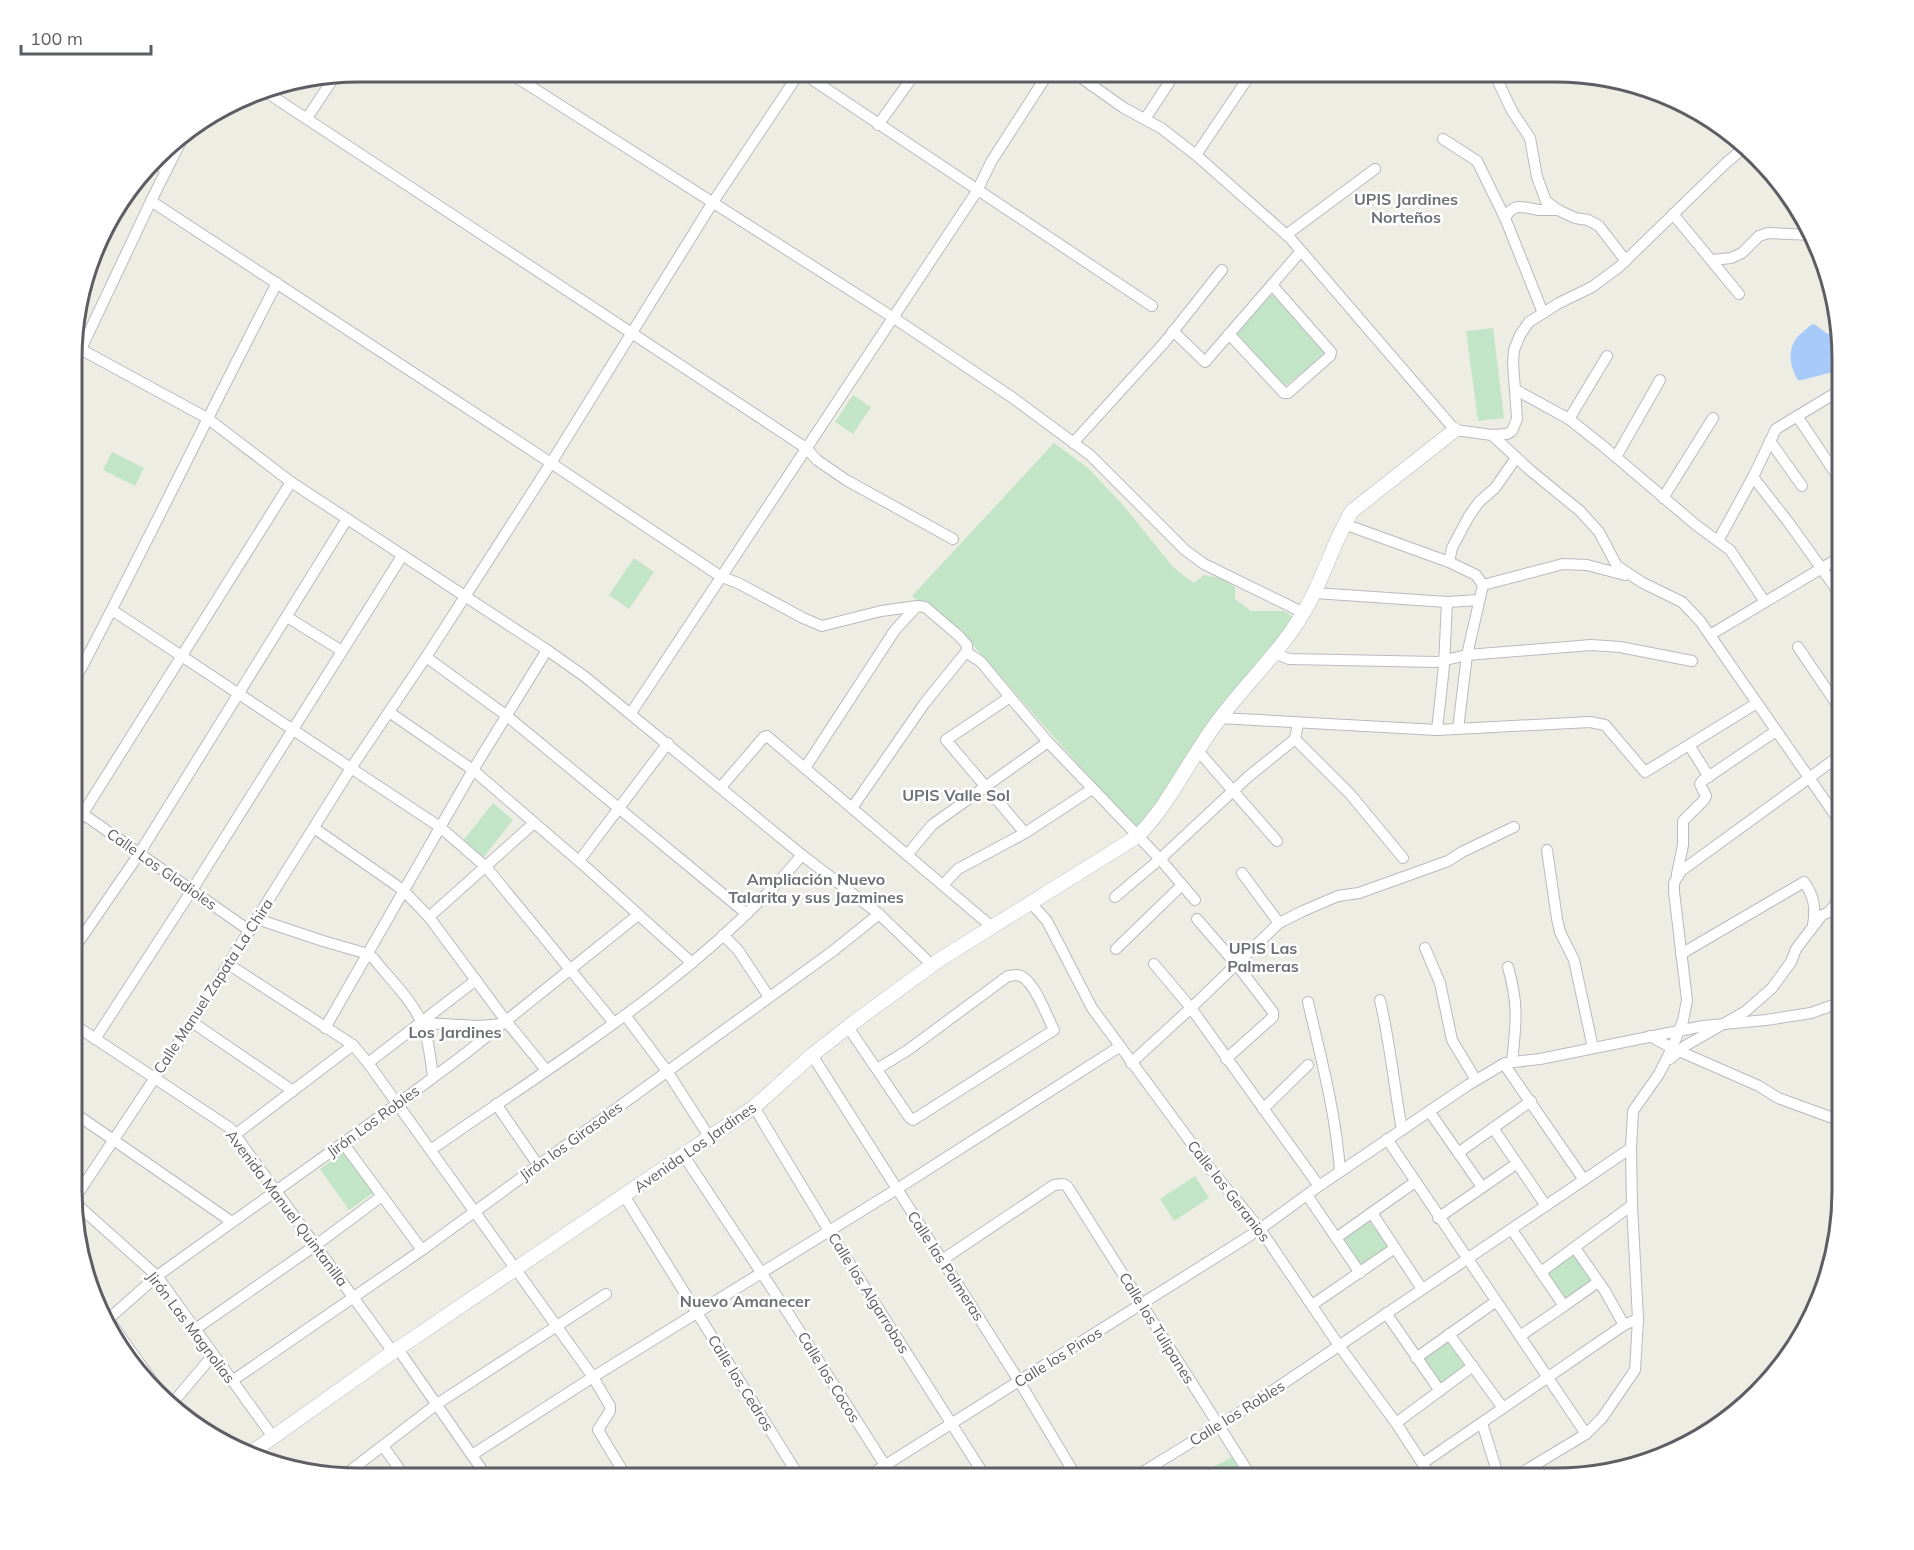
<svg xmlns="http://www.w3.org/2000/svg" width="1914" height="1550" viewBox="0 0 1914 1550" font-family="Mulish,sans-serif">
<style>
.green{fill:#c2e4c7}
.water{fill:#a7cafb}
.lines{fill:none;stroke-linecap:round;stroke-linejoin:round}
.minor-casing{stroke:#b9babf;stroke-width:12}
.tertiary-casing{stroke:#b9babf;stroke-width:15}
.minor{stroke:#fff;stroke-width:10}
.tertiary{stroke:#fff;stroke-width:14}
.labels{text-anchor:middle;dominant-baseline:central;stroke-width:5;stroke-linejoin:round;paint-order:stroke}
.street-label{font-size:15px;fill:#5c5e64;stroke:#fff}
.neighbourhood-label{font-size:16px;font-weight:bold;fill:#6d7076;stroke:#fff}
.rim{fill:none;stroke:#5c5e64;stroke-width:3}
</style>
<rect width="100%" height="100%" fill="#eeede4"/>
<g class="green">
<polygon points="1272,294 1325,354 1284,387 1236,333"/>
<polygon points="1493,328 1504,418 1478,421 1466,331"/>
<polygon points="853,395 871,407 853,434 835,422"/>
<polygon points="1054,443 1088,468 1122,504 1174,568 1194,583 1204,575 1220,578 1235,587 1235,599 1251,611 1284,611 1294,617 1167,793 1136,830 970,642 912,596"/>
<polygon points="112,452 144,468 135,486 103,470"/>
<polygon points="634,558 654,572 629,609 609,595"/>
<polygon points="493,803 513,820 483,858 462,842"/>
<polygon points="344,1152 373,1193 349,1210 320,1169"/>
<polygon points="1195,1176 1209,1198 1174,1221 1160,1199"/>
<polygon points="1369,1220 1389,1249 1361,1268 1341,1239"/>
<polygon points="1574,1252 1594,1280 1565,1300 1545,1272"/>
<polygon points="1448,1339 1467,1367 1440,1387 1419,1359"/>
<polygon points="1232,1457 1245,1478 1220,1478 1213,1467"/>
</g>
<path class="water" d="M1814,324L1828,334L1836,333L1842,367L1829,373L1802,380H1798C1788,364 1787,343 1803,332C1808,328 1808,326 1814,324Z"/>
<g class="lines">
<g class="minor-casing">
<g id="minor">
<polyline points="508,72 894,318 1013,398 1090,455 1185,550 1204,564 1304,613"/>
<polyline points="801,72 1152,306"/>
<polyline points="1073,72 1124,108 1161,128 1196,155 1290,238 1455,430 1492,435 1507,434 1512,431 1517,419 1513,362 1514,350 1520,335 1529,322 1559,303 1592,287 1619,267 1726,163 1746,146"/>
<polyline points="1494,73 1512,111 1530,138 1537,177 1546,201 1558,210 1575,218 1588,220 1599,226 1626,261"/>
<polyline points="1340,74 1342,72"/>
<polyline points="1092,86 1100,72"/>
<polyline points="263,90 806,448 817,460 846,480 953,539"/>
<polyline points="307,118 335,76"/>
<polyline points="1145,119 1176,72"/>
<polyline points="878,125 914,75"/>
<polyline points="1443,139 1477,161 1505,218 1543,313"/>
<polyline points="1196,155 1252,72"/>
<polyline points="154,163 167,170"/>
<polyline points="151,201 551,463 720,576 740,584 803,618 822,626 881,611 917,606"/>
<polyline points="1673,214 1739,294"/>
<path d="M1505,218C1514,202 1523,207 1538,210C1545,210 1551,210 1558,210"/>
<polyline points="1286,235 1375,169"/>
<polyline points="1713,260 1731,258 1742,253 1759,236 1768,233 1813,235"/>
<polyline points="1173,331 1205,362 1301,251"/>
<polyline points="1229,334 1284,393 1288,393 1330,356 1331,352 1272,285"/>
<polyline points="82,350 207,418 291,482 547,650 584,676 802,855 879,914 932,965"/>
<polyline points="74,364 151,201 184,135"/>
<polyline points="1516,390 1569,419 1603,446 1696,525 1730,550 1765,602"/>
<polyline points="1797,416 1842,483"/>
<polyline points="1569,419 1607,356"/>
<polyline points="1492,435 1531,471 1580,511 1599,532 1617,566 1643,583 1682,602 1700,621 1842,825"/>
<polyline points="1770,441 1802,486"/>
<polyline points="1073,443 1164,343 1222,270"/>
<polyline points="1616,457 1660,380"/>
<polyline points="1753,477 1789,523 1842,597"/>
<polyline points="1663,498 1713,418"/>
<polyline points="1344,524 1449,562 1476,575 1483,585 1467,655 1458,729"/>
<polyline points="1718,541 1753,477 1776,429 1842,389"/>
<polyline points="1449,562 1452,548 1469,516 1479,502 1495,488 1516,458"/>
<polyline points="1483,585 1563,564 1587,565 1625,575"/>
<polyline points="1315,593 1447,602 1479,600"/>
<polyline points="112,610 440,827 486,867 614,1023"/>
<polyline points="287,617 342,651"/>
<polyline points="1710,635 1842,556"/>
<polyline points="1798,647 1842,712"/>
<polyline points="1276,654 1289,659 1437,662 1467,655 1591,645 1620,647 1692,661"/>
<polyline points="426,657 507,716 747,914"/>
<path d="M74,682C144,550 208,415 277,283"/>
<polyline points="389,712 473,770 588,869 692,963"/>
<polyline points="631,713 977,191 991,162 1049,72"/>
<polyline points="1220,718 1437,730 1590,722 1605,725 1645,772 1757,703"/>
<polyline points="1437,730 1444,666 1447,602"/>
<polyline points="1295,739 1350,794 1403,858"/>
<polyline points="1689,745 1709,777"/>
<polyline points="1199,752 1277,841"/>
<polyline points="805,768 895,630 917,606 925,607 959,636 967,645 967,653"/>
<polyline points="721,787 764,737 767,736 992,927"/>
<polyline points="73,807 250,931"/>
<polyline points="852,808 924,704 966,652 981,662 1010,697"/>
<polyline points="314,828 403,890 429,917 506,1021 546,1070"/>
<polyline points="73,829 291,482"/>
<polyline points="1025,833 946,740 1010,697 1048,742 1160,859 1195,900"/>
<polyline points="1547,850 1557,919 1560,932 1574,960 1593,1048"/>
<polyline points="907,855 932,825 1048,742"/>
<polyline points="579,861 668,743"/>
<polyline points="1242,873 1279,923"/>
<polyline points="1677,874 1683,845 1683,821 1704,800 1706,796 1700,784 1702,781 1776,731"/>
<polyline points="943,885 958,869 1025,833 1092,789"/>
<polyline points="1115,897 1160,859 1249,776 1295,739 1298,723"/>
<polyline points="1031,903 1047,921 1092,1008 1212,1171 1260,1229 1340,1347 1396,1423 1432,1478"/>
<polyline points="429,917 534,823"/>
<path d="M257,919L323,941L368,954L373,958C389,978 410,998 421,1021C429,1038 430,1058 433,1076"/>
<polyline points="1197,919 1236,964 1273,1012 1273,1017 1226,1059"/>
<polyline points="723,935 738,950 769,997"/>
<polyline points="1425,948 1440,983 1452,1040 1476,1080"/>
<polyline points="1116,949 1182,885"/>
<polyline points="73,950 139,854 347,519"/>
<path d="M1681,954L1804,882C1814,896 1816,908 1813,925"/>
<polyline points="228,964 353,1045 368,1063 593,1377 610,1406 610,1411 598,1430 627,1478"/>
<polyline points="1154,964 1191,1008 1319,1186"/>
<path d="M1508,967C1519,1006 1516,1023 1512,1062"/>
<path d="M1380,1000C1390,1042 1394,1086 1402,1130"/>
<path d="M1308,1002C1321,1058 1336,1114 1340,1171"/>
<polyline points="625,1015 667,1071 710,1138"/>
<polyline points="192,1022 293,1091"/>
<polyline points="422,1023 479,1026 502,1024"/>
<polyline points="73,1024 230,1128 393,1352"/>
<path d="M848,1027L909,1117L913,1120L1054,1030C1047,1017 1033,976 1017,975C1014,975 1011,976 1008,976L908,1050L877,1069"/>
<polyline points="325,1028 473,770 547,650"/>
<polyline points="1650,1036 1672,1048 1759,1086 1778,1098 1841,1121"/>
<polyline points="95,1039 192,890 402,556"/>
<polyline points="812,1055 1019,1381 1077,1478"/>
<polyline points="1670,1059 1685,1046 1746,1011 1772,988 1791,962 1796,949 1822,915 1829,912 1836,903 1842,886"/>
<polyline points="368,1063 476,980"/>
<polyline points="1131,1063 1191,1008 1279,923 1303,911 1338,896 1359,893 1448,861 1462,852 1514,827"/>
<polyline points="1504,1064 1584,1180"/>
<polyline points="496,1104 538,1165"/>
<polyline points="754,1107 829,1231 986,1478"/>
<polyline points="1263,1109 1308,1065"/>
<polyline points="1429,1111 1482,1187"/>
<polyline points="73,1112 232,1222"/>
<polyline points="1493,1128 1546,1206"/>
<polyline points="236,1134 353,1045"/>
<polyline points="1387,1139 1586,1434 1513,1478"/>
<polyline points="343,1143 422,1250"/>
<path d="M432,1149C561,1059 700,976 802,855"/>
<polyline points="1458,1153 1531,1101"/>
<polyline points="684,1156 790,1316 893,1478"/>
<polyline points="1307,1195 1360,1273"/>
<polyline points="625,1197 800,1478"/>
<polyline points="73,1201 192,1022 351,768 426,657 551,463 713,202 800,72"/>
<polyline points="73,1201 157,1276 273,1437"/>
<polyline points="1372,1213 1422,1289"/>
<polyline points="1438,1218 1516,1164"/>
<polyline points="1260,1229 1319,1186 1468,1085 1505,1063 1540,1059 1703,1026 1766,1020 1811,1013 1842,1002"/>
<polyline points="1512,1230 1564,1306 1520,1336"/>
<polyline points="1336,1238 1415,1182"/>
<polyline points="1575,1248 1605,1291 1624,1325"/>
<polyline points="942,1260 1054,1185 1063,1184 1067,1186 1252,1478"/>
<polyline points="1541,1272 1632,1205"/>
<polyline points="1312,1305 1395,1248"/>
<polyline points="1564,1306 1598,1282"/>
<polyline points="100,1313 108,1319 170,1406"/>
<polyline points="1386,1313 1440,1391"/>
<polyline points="105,1322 157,1276 399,1103 466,1053 638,915"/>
<polyline points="194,1330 316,1245 382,1196"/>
<polyline points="1449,1334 1503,1408"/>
<polyline points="398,1349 487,1477"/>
<polyline points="1416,1358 1495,1302"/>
<polyline points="232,1381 422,1250 833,951 879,914"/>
<polyline points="170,1406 213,1355"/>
<polyline points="1396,1423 1473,1366"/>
<polyline points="1482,1423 1499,1478"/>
<polyline points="1586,1434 1602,1418 1635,1370 1638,1319 1632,1205 1631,1148 1633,1111 1659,1074 1672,1048 1683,1021 1687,1000 1674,892 1674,883 1681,871 1842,754"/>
<polyline points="383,1446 405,1477"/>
<polyline points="472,1455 593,1377 897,1189 1119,1047"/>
<polyline points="1423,1463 1624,1325 1638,1319"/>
<polyline points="342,1477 437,1404 606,1294"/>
<polyline points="865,1478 1251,1235"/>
<polyline points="1133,1478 1247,1408 1631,1148"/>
</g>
</g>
<g class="tertiary-casing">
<path id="tertiary" d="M248,1455L393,1352L754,1107L812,1055L853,1023L939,960L1138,836C1172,801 1191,755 1221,717C1249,680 1282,650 1305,610C1324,578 1333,542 1352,511L1455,430"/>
</g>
<use href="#minor" class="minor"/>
<use href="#tertiary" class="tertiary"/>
</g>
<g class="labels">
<g class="street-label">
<text transform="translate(162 869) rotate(35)">Calle Los Gladioles</text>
<text transform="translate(213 986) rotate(-57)">Calle Manuel Zapata La Chira</text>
<text transform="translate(373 1121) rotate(-36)">Jirón Los Robles</text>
<text transform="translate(571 1141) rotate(-36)">Jirón los Girasoles</text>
<text transform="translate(695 1147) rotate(-35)">Avenida Los Jardines</text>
<text transform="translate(1229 1191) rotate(52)">Calle los Geranios</text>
<text transform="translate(287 1208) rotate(53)">Avenida Manuel Quintanilla</text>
<text transform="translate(946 1266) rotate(57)">Calle las Palmeras</text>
<text transform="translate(869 1293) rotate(58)">Calle los Algarrobos</text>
<text transform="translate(191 1327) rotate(53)">Jirón Las Magnolias</text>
<text transform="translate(1157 1328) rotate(58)">Calle los Tulipanes</text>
<text transform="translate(1058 1357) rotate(-32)">Calle los Pinos</text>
<text transform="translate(829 1377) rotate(58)">Calle los Cocos</text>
<text transform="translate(741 1383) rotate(58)">Calle los Cedros</text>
<text transform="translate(1237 1413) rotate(-32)">Calle los Robles</text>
</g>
<g class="neighbourhood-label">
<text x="1406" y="199">UPIS Jardines<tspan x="1406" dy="18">Norteños</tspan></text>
<text x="956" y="795">UPIS Valle Sol</text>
<text x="816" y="879">Ampliación Nuevo<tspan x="816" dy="18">Talarita y sus Jazmines</tspan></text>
<text x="1263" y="948">UPIS Las<tspan x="1263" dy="18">Palmeras</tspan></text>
<text x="455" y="1032">Los Jardines</text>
<text x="745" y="1301">Nuevo Amanecer</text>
</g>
</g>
<path d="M0 0H1914V1550H0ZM359 82H1555A277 277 0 0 1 1832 359V1191A277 277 0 0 1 1555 1468H359A277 277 0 0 1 82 1191V359A277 277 0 0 1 359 82Z" fill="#fff" fill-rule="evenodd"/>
<path class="rim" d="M359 82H1555A277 277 0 0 1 1832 359V1191A277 277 0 0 1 1555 1468H359A277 277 0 0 1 82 1191V359A277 277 0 0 1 359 82Z"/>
<path d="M21 45v9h130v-9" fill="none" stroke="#5c5e64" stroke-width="3"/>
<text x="30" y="45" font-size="18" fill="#5c5e64" stroke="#ffffff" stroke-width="4.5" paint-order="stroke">100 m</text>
</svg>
